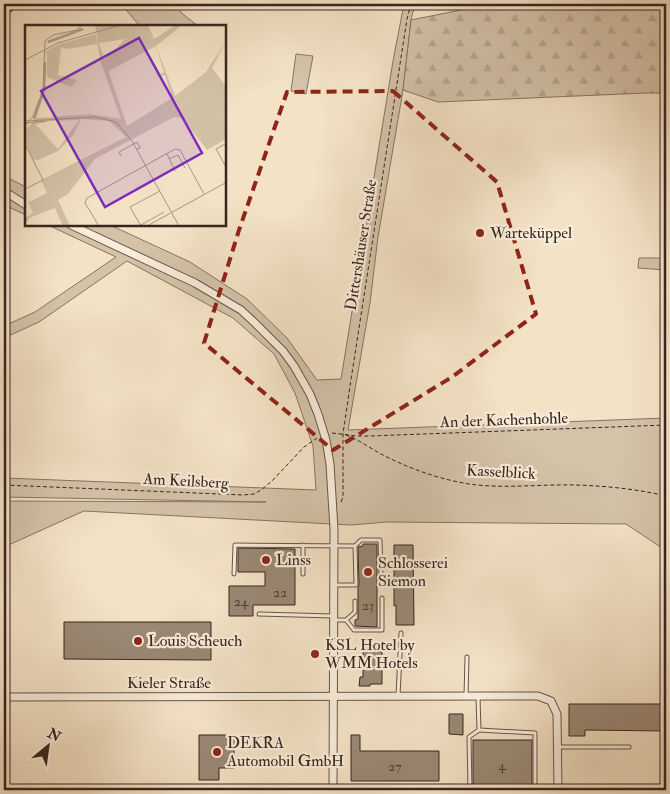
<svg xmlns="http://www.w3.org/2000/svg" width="670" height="794" viewBox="0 0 670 794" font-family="'IM FELL Double Pica',serif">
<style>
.green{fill:#d4c2a9;stroke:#867463}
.forest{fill:url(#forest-firs);stroke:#867463}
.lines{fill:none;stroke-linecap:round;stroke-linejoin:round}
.stream{stroke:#827060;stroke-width:2.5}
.building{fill:#9a8875;stroke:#38261d}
.service-casing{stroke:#675547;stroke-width:5}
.minor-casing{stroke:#675547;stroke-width:9}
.path{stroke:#38261d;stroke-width:1;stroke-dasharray:4 2.5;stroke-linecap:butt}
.service{stroke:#f8ecda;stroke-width:3}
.minor{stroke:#f8ecda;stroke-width:7}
.marked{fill:none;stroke:#8f2418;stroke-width:4;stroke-dasharray:10 6;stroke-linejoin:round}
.poi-dot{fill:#8f2418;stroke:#f8ecda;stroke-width:2}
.labels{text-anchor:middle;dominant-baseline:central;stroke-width:4.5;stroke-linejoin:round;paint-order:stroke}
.number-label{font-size:14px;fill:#503e33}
.poi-label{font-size:16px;fill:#38261d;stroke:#f8ecda;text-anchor:start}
.street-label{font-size:16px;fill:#38261d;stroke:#f8ecda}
.inset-river{fill:none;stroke:#b4a28d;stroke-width:2.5}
.inset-road{fill:none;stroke:#a99782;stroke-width:1}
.view{fill:#7b2cbf;fill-opacity:0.15;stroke:#7b2cbf;stroke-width:2.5}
.inset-edge{fill:none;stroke:#38261d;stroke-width:2.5}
</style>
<defs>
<pattern id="forest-firs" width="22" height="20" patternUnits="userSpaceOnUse" patternTransform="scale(1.25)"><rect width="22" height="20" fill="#d4c2a9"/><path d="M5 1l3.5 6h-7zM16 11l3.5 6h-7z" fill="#b7a791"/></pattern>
</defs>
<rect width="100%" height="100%" fill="#f4e2c6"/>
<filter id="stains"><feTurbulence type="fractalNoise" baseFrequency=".004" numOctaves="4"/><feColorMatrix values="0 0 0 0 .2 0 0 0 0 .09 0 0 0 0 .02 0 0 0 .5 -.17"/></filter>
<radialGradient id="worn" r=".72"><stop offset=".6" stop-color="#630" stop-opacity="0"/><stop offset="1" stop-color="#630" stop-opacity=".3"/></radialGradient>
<g class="green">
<polygon points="121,4 173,4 185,16 198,26 140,26"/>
<polygon points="404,4 415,4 411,20 403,90 378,237 370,303 348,430 666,418 666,560 665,550 626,524 387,522 351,525 84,511 4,547 4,501 266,502 4,497 4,478 316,490 313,446 295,393 274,354 233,318 127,261 39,322 4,338 4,326 35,312 116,257 48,225 110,225 190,262 247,299 287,338 317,380 341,379 393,61"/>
<polygon points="296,54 313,56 306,94 291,91"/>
<polygon points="4,176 26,187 26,215 4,205"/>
<polygon points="639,258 666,258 666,270 638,268"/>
</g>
<polygon class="forest" points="491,4 666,4 666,93 645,93 438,102 403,90 411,20"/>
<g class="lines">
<polyline class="stream" points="4,17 19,4"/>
</g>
<g class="building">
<polygon points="363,544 377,544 377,627 355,626 355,620 358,619 358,587 359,585 358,547 363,546"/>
<polygon points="394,545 413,545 414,625 396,625 396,605 394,606"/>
<polygon points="238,548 295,549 295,605 253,605 253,616 229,616 229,586 265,586 265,572 238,572"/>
<polygon points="64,622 211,622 211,660 64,659"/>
<polygon points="363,647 382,647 382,684 370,684 370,686 359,686 360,677 363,677"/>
<polygon points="569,704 665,704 665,731 585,730 585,736 569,736"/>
<polygon points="449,714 463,714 463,735 449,734"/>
<polygon points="199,735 234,735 234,768 219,768 219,780 199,780"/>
<polygon points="351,735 360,735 360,751 439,751 439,781 351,781"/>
<rect x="473" y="740" width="59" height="50"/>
</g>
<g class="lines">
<g class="service-casing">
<g id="service">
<polyline points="303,545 303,574"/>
<polyline points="355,546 361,540 380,540 381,575"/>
<polyline points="234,574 235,545 355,546 356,585 335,585"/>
<polyline points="259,614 333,616"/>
<polyline points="334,620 346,620 354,630 382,630 382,598"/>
<polyline points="346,620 355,612 355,601"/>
<polyline points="398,696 401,633"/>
<polyline points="466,696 467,657"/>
<polyline points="479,730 535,733 535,790"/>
<polyline points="559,747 629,747"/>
<polyline points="470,790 469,737 479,730 478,697"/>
</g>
</g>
<g class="minor-casing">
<g id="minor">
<polyline points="4,191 26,205"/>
<polyline points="71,225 195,283 241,310 255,323 283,351 294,366 310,394 318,414 326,440 330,464 334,529 333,790"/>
<polyline points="4,697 538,696 551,701 557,714 558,790"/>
</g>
</g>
<g class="path">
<polyline points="332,433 357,436 370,436 666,425"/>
<path d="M346,435C360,440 371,449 383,455C410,469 439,479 469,484C504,489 541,484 576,485C606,486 637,489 666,496"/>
<polyline points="4,485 243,495 254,494 261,490 272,481 304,447 317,438"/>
<polyline points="341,502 343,497 343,434 350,386 407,19 411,4"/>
</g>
<use href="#service" class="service"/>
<use href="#minor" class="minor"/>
</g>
<path class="marked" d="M393,91L497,182L536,314L452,377L333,450L204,343L239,230L287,92Z"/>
<g class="poi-dot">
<circle cx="480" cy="233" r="5"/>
<circle cx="266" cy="560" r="5"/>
<circle cx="368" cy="572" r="5"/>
<circle cx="138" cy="641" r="5"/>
<circle cx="315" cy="654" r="5"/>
<circle cx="217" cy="752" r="5"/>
</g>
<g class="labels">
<g class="number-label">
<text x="280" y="592">22</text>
<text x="241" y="601">24</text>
<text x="368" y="605">23</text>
<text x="502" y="765">4</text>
<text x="395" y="766">27</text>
</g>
<g class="poi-label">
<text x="490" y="233">Warteküppel</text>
<text x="276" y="560">Linss</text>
<text x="378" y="563">Schlosserei<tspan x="378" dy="18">Siemon</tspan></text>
<text x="148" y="641">Louis Scheuch</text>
<text x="325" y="645">KSL Hotel by<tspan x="325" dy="18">WMM Hotels</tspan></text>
<text x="227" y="743">DEKRA<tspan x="227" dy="18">Automobil GmbH</tspan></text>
</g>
<g class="street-label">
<text transform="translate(361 245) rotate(-81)">Dittershäuser Straße</text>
<text transform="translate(504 420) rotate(-2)">An der Kachenhohle</text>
<text transform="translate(501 472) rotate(3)">Kasselblick</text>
<text transform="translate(186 481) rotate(3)">Am Keilsberg</text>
<text x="169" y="683">Kieler Straße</text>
</g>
</g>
<g transform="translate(25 25)">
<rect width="201" height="201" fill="#f4e2c6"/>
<path d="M71,9L102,101L147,73L140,50L130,52L139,47L130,18L150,71L181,47L201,16L187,43L201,61V114L182,125L157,93L149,92L70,134L43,169L33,175L45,201H38L30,183L4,193L2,197L0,193L8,188L0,169L4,177L22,168L16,155L101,112L84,96L56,94L48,110L33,126L13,135L8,134L0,117V105L12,93L65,89L96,94L75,35ZM54,95L33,124L10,99L27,96ZM33,21L36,22L33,50L52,55L46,62L22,52V31Z" fill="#d4c2a9" fill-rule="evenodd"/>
<path d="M70,0H123L129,14L151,0H157L131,21L82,47L78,36L100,14L74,18ZM71,9L72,19L42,24L33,21L22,31L21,26L35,19Z" fill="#d4c2a9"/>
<path class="inset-river" d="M23,17L58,4M9,94L19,65L20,37"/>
<path class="inset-road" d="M0,35L33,18L96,0M0,96L70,92L91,97L107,116L154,201M0,98L21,96M0,101L8,91L18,65L20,16L28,10L52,5L57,0M202,118L191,124L202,144M0,119L18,155L0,164M142,129L150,146M96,131L94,127L112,117L115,123L112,124M144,134L153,130L160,143M116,200L139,187M74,201L60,178L62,173L150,124L155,125L179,169M116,201L105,182L135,166M122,201L202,157"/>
<path class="view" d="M114,13L177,128L80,182L16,66Z"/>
<rect width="201" height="201" class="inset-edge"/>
</g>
<rect width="670" height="794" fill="none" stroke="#f4e2c6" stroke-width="20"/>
<rect x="5" y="5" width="660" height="784" fill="none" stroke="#38261d" stroke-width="2.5"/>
<rect x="10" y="10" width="650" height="774" fill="none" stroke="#38261d"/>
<g transform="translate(48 746) rotate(29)" stroke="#f8ecda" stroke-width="4" paint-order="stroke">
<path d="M0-4L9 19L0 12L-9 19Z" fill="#38261d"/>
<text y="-8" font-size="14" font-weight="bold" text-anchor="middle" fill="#38261d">N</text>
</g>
<rect width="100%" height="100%" filter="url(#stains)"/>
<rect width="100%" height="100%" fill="url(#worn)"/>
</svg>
